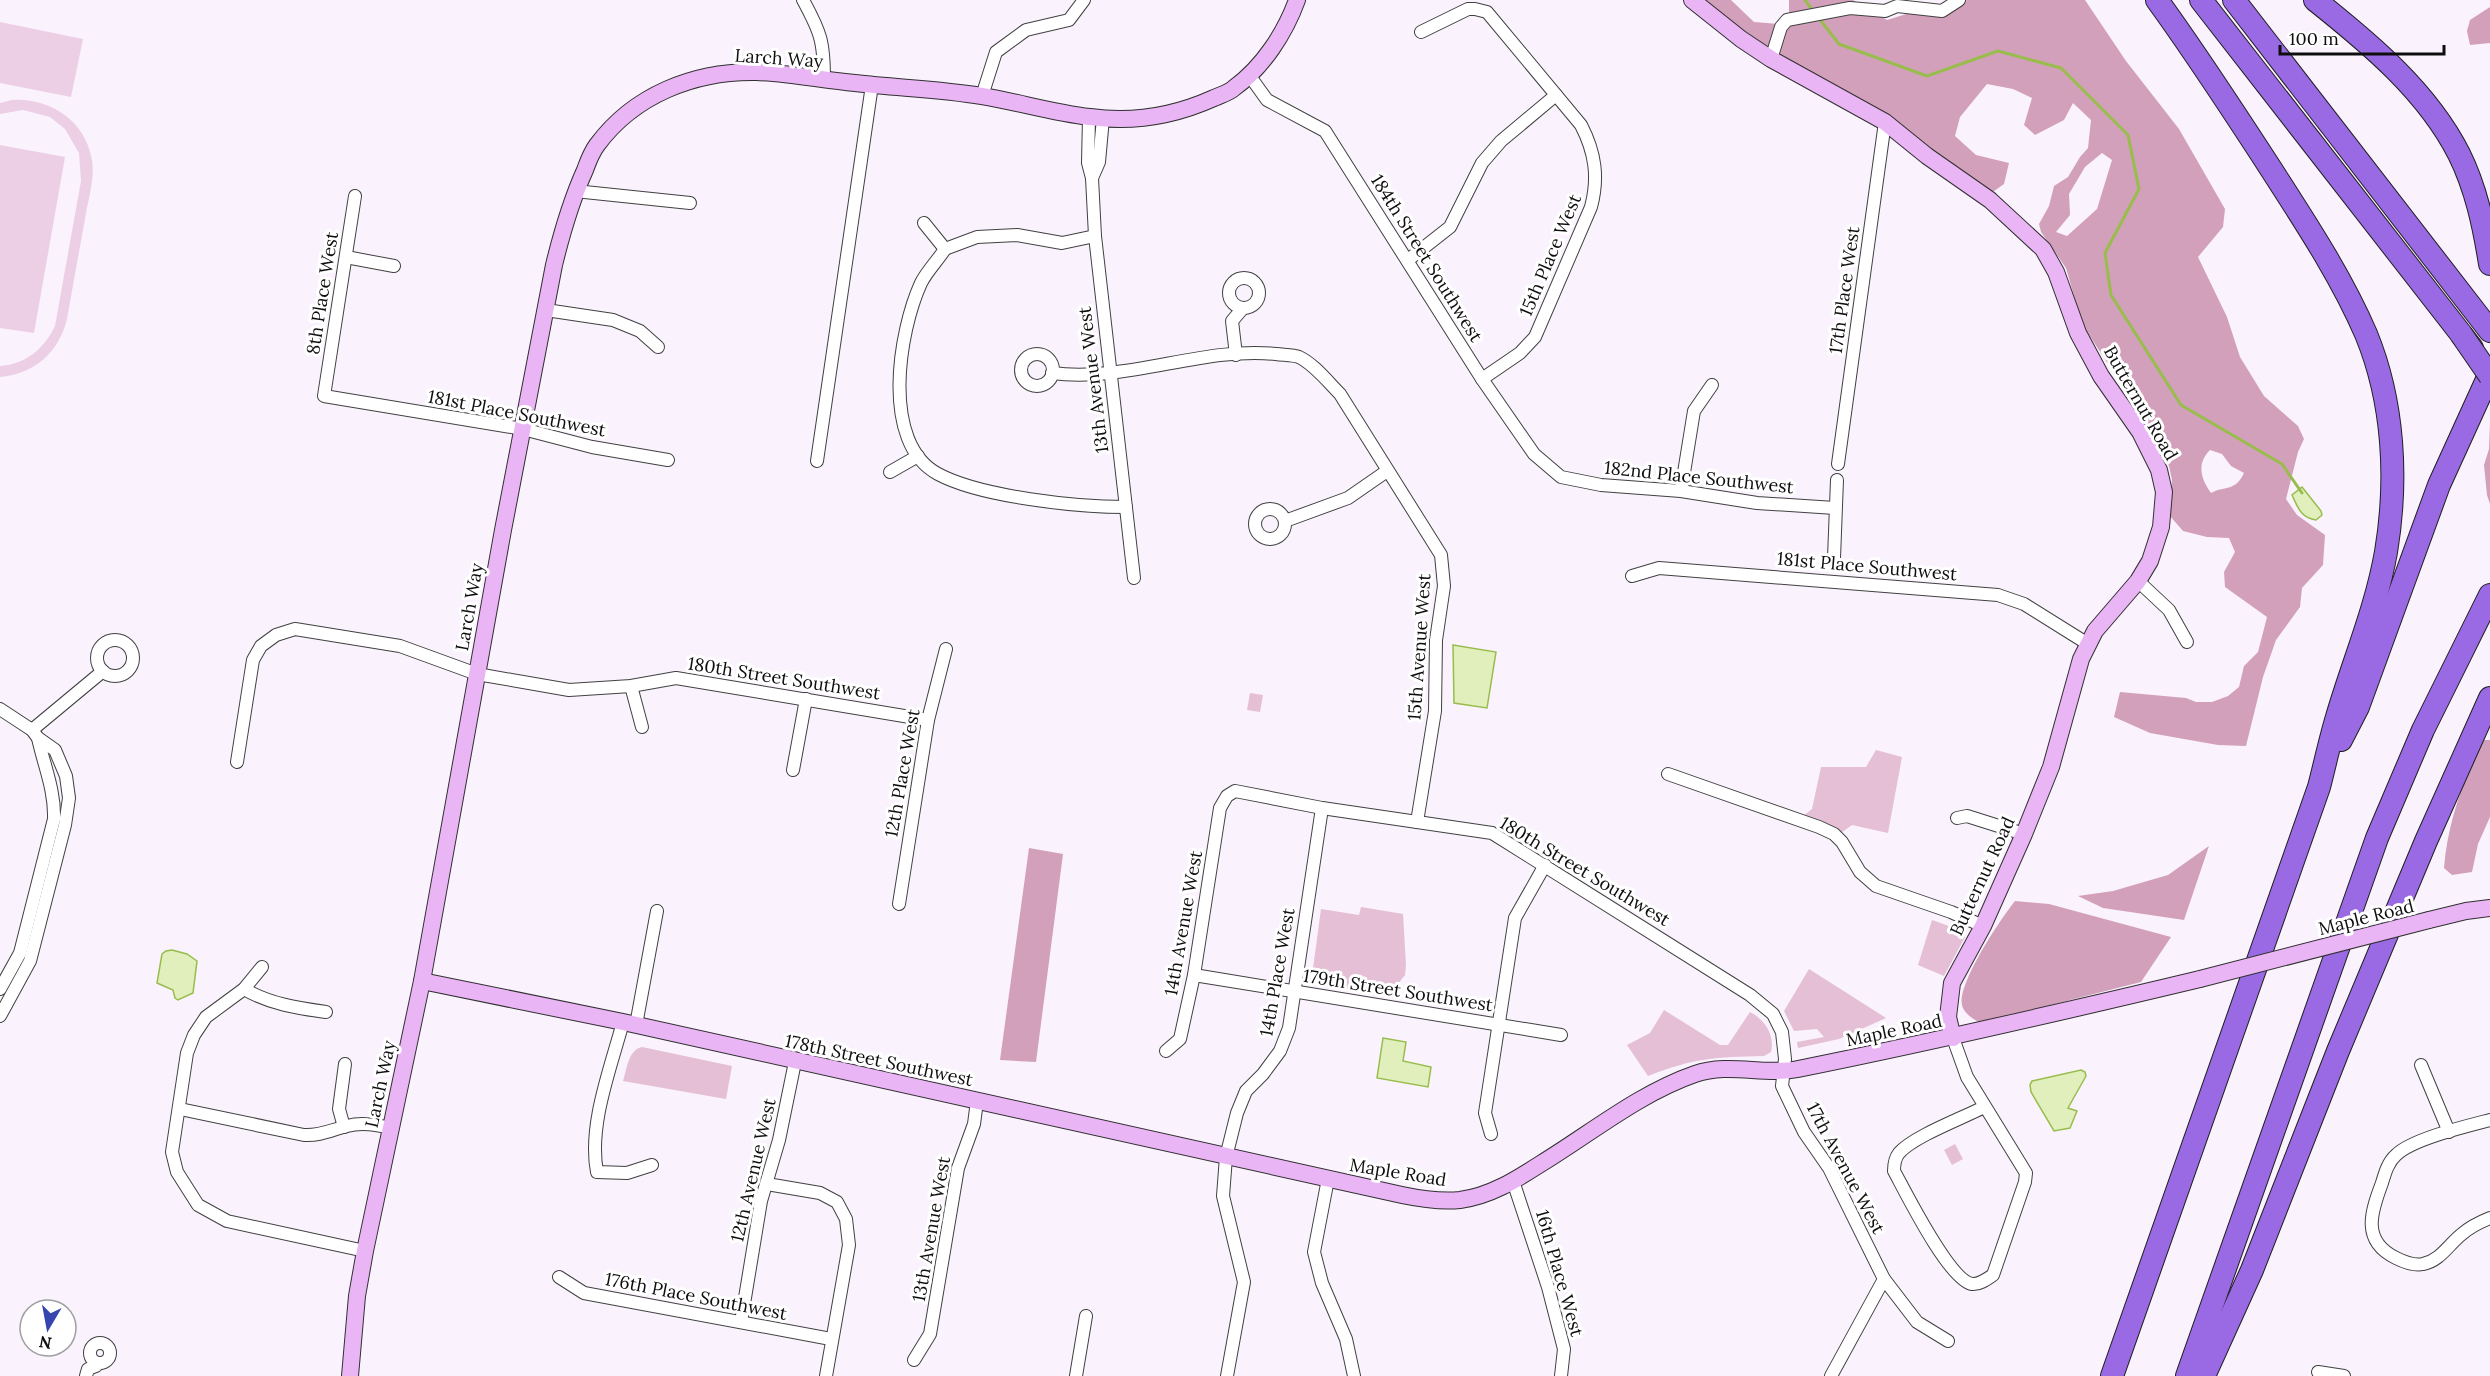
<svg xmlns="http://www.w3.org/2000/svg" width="2490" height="1376" viewBox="0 0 2490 1376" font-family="Lora,serif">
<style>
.green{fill:#e4bfd5}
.forest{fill:#d3a0bb;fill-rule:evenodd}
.pitch{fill:#edcfe5}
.water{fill:#e0efbc;stroke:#98bd4c;stroke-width:1.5}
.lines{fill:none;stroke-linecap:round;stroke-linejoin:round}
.stream{stroke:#98bd4c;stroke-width:3}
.street-casing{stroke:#414141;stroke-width:14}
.secondary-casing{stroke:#303030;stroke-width:18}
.highway-casing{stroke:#1f1f1f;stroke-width:24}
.street{stroke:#fff;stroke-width:12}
.secondary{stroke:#eab5f5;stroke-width:16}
.highway{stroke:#996ae3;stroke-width:22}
.secondary-bridge-casing{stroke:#303030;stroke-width:18;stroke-linecap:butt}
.highway-bridge-casing{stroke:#1f1f1f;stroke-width:24;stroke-linecap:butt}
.secondary-bridge{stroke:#eab5f5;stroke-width:16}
.highway-bridge{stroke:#996ae3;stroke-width:22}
.labels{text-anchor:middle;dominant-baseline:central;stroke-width:6;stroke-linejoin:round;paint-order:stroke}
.street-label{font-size:18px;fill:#0e0e0e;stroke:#fff}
</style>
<rect width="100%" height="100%" fill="#faf2fd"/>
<g class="green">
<polygon points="1250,693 1263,695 1260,712 1247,710"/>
<polygon points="1876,750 1902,757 1888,833 1852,825 1841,833 1803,816 1812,809 1821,767 1866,767"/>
<polygon points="1361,907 1403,914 1406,965 1405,975 1398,984 1395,993 1390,996 1320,985 1312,976 1321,909 1359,915"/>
<polygon points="1932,920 1960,930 1965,937 1944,976 1918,965"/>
<polygon points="1809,969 1886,1018 1839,1039 1798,1048 1797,1042 1824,1037 1817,1029 1794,1031 1784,1011"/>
<path d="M1664,1010L1720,1045H1728L1750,1012C1765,1020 1775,1035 1771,1052L1764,1056C1715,1057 1694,1058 1648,1076L1627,1045L1650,1033Z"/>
<path d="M642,1047L732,1066L726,1099L623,1081C627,1069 628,1050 642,1047Z"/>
<polygon points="1955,1144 1963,1159 1952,1165 1944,1150"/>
</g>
<g class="forest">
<path d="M1701,0H1731L1754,22L1779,24L1789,15V0H1853L1887,20L1935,5L1968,0H2085L2126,61L2179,129L2225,209L2223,227L2198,257L2227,317L2240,357L2264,396L2298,426L2304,439L2298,452L2286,499L2297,515L2325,535L2323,565L2302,588L2300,607L2276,640L2263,677L2246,746L2218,745L2150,733L2114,717L2120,692L2186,698L2196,702H2212L2228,696L2239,687L2244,666L2258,652L2267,617L2225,587L2224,572L2235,552L2229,538L2207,537L2183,531L2170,516L2172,480L2169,466L2151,430L2082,324L2066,268L2041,232L2039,224L2049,206L2054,186L2068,177L2080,157L2088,148L2091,120L2073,103L2064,120L2035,135L2024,125L2032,98L2013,89L1987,84L1960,117L1955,136L1976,155L2009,163L2004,184L1990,194L1779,60ZM2102,153L2112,160L2097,209L2067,236L2056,232L2070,215L2069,194L2085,167ZM2210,450L2222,454L2231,466L2244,473C2235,492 2226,485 2211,493C2201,479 2196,464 2210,450Z"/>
<polygon points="2490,7 2490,43 2470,45 2467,31 2470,20"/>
<polygon points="2490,423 2490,504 2487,495 2484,465 2489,449"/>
<path d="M2484,740H2490V817L2478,844L2472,872L2452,875L2444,868C2447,826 2463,778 2484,740Z"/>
<polygon points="2209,846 2184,920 2103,908 2078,896 2113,891 2168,875"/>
<polygon points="1029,848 1063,854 1036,1062 1000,1060"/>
<path d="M2015,901L2049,904L2171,937L2141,982L1980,1023C1974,1019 1966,1015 1963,1008C1953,989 2002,917 2015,901Z"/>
</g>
<g class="pitch">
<polygon points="0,22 83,39 71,97 0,83"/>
<path d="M12,100C50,98 85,120 92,160C95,179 88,200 85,219C79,252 73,285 67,319C59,352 35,374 0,377V366C26,364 44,349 55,326L81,181L79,153L65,129L50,117L23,110L0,114V103Z"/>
<polygon points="0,145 65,157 34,333 0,328"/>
</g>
<g class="water">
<path d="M2302,487L2321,511L2322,515L2316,520C2301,518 2298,508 2292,495Z"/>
<polygon points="1453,645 1496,652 1487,708 1454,703"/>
<polygon points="172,950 187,954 197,961 193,993 178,1000 175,998 173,990 157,983 162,954 166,951"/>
<polygon points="1383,1038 1406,1042 1403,1061 1431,1067 1428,1087 1377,1078"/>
<polygon points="2081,1070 2085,1072 2086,1076 2068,1108 2077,1111 2070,1128 2054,1131 2031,1092 2030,1085 2032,1081"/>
</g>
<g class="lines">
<g class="stream">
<polyline points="1805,0 1814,12"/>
<polyline points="1818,17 1839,44 1927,76 1998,51 2061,68 2128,135 2139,189 2105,253 2111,295 2181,405 2282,464 2302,493"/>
</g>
<g class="street-casing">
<g id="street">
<path d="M803,0C821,33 824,42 824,80"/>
<path d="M1421,32L1468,9H1475L1487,12L1581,125C1595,152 1599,177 1591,207L1535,337L1520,353L1482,379"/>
<polyline points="1771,59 1781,27 1787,20 1850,8 1885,11 1897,6 1942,11 1959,0"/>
<polyline points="1249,75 1267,100 1325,131 1482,379 1534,454 1561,477 1601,485 1681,491 1757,503 1835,508"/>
<polyline points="982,96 996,52 1026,30 1069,20 1084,0"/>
<polyline points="1089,117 1088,163 1092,178 1095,236 1134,578"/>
<polyline points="1092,178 1099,162 1103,118"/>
<polyline points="575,191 690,203"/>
<polyline points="355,196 324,396 523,429 592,447 668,460"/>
<polyline points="924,223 945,249 977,237 1017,235 1062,243 1095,236"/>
<path d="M945,249C938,260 927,271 921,283C899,331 880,443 938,474C981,497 1077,507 1126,507"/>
<polyline points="346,257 394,266"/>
<polyline points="1408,260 1450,227 1482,163 1501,141 1556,95"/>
<circle cx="1244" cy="293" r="15"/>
<polyline points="546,310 613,320 640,331 658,347"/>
<circle cx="1037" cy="370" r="16"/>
<polyline points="1236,355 1232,321 1243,308"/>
<path d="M1052,373C1126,383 1204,346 1276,354C1283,355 1293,355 1299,357C1314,364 1328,382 1340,394L1441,555L1444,586L1436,640L1435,711L1417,822"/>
<polyline points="817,461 872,85"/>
<polyline points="1838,464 1885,122"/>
<polyline points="890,472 918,456"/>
<polyline points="1681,491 1694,411 1712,385"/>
<circle cx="1270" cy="524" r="15"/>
<polyline points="1285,521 1348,498 1387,471"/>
<polyline points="1834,558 1837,480"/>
<polyline points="1632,576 1659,568 1998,595 2024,604 2088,644"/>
<polyline points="2138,581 2169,610 2187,642"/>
<circle cx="115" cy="658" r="18"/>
<polyline points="631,686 642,727"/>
<polyline points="0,709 32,730 38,738 55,750 66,776 69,798 65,825 30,961 0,1016"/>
<polyline points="32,730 103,671"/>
<polyline points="237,762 253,660 261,646 276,635 295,629 400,646 477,674 569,690 631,686 676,678 928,720"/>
<polyline points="793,770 806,699"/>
<polyline points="1668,774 1819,827 1834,834 1842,842 1860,872 1876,886 1951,912 1983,926"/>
<polyline points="1957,818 1967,816 2024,834"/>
<polyline points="899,904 928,720 946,649"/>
<polyline points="262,967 244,989 206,1017 194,1035 187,1053 172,1152 177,1172 198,1205 227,1221 365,1251"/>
<polyline points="1194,975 1561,1035"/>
<path d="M0,989L20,953L54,819C55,790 44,766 38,738"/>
<path d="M244,989C270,1004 297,1008 326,1012"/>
<path d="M623,1022C611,1067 588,1125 597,1172L627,1173L652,1165"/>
<polyline points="636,1025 657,911"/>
<path d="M1953,1038L1967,1077L2026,1173L2025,1182L1993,1275C1987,1279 1979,1285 1972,1284C1949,1280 1906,1193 1894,1171C1894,1165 1895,1158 1899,1153C1914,1136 1963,1118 1984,1107"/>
<polyline points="1166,1051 1180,1039 1194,975 1220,808 1227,796 1235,791 1322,808 1492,833 1750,995 1773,1014 1782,1032 1785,1059 1782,1086 1804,1132 1829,1168 1884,1279 1831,1376"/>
<polyline points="2421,1065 2449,1132"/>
<path d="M180,1109L304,1135C320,1136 331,1130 347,1126C362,1122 377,1125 391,1128"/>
<path d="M2490,1120C2467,1126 2412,1139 2396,1155C2388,1162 2385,1173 2382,1183C2371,1212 2361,1241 2396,1258C2404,1262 2414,1266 2423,1264C2440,1261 2449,1244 2462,1234C2470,1227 2480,1222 2490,1218"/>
<polyline points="344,1127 339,1109 345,1064"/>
<polyline points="1491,1134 1485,1113 1515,918 1545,865"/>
<polyline points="1328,1179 1314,1252 1322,1283 1346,1339 1354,1376"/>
<polyline points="1513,1181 1548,1287 1564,1349 1561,1376"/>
<polyline points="767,1184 820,1193 837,1202 846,1219 849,1245 826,1376"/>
<polyline points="559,1277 584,1293 831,1339"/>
<polyline points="1884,1279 1917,1322 1948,1341"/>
<polyline points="741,1322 761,1201 779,1140 795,1062"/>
<circle cx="100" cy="1353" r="10"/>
<polyline points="914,1360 930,1334 958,1168 974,1124 977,1101"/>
<polyline points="2318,1372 2344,1376"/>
<polyline points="86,1376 88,1369 96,1366"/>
<polyline points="1076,1376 1086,1316"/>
<polyline points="1227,1376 1244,1282 1223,1196 1226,1157 1237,1113 1246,1091 1263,1074 1280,1051 1289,1028 1322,808"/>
</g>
</g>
<g class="secondary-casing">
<g id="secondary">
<polyline points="1692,0 1741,39 1771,59 1885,122 1927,156 1990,200 2043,249 2056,272 2078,333 2101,376 2140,432 2159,470 2164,492 2161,527 2150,561 2138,581 2095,631 2081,659 2051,767 2024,834 1983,926 1952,983 1948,1017 1953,1038"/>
<polyline points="2429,920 2466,911 2490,908"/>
<path d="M422,981L623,1022L1402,1195C1421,1199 1441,1202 1460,1200C1491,1196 1517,1179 1542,1163C1591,1133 1640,1093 1695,1074C1729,1062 1764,1076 1798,1069C1933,1042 2066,1011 2200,979"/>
<path d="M350,1376L357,1296L365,1251L422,981L503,530L554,265C562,232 571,201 585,170C588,162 591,153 597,145C634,95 694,71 756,72C789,73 822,80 855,83C898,88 940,89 982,96C1018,102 1054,113 1090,117C1133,123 1174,116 1214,98C1220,95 1229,93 1234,88C1263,67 1285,33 1297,0"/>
</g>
</g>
<g class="highway-casing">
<g id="highway">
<polyline points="2201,0 2472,348"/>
<polyline points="2234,0 2490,331"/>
<path d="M2315,0C2369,43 2427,91 2459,154C2476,188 2484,226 2490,264"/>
<polyline points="2341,740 2358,707 2439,485 2490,373"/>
<path d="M2112,1376L2319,787C2325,764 2330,740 2337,717C2353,662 2376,609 2386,552C2398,480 2394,402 2366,334C2341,276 2305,222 2271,169C2234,112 2197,55 2157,0"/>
<polyline points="2187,1376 2377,838 2423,730 2490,595"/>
<polyline points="2204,1376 2252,1270 2338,1051 2426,841 2490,698"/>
</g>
</g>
<use href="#street" class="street"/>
<use href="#secondary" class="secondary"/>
<use href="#highway" class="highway"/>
<g class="secondary-bridge-casing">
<polyline id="secondary-bridge" points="2200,979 2429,920"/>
</g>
<g class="highway-bridge-casing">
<polyline id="highway-bridge" points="2461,334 2490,376"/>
</g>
<use href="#secondary-bridge" class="secondary-bridge"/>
<use href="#highway-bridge" class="highway-bridge"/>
</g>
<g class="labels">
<g class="street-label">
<text transform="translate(779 58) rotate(4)">Larch Way</text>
<text transform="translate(1550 255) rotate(-67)">15th Place West</text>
<text transform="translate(1427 258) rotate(58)">184th Street Southwest</text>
<text transform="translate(1844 290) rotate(-82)">17th Place West</text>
<text transform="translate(322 293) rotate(-81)">8th Place West</text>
<text transform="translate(1093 380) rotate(-97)">13th Avenue West</text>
<text transform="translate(2141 403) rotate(60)">Butternut Road</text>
<text transform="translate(517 413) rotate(11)">181st Place Southwest</text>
<text transform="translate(1699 477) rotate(6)">182nd Place Southwest</text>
<text transform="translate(1867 566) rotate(5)">181st Place Southwest</text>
<text transform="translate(469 607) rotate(-80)">Larch Way</text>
<text transform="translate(1419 647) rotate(-86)">15th Avenue West</text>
<text transform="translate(784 678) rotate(9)">180th Street Southwest</text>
<text transform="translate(902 773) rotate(-80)">12th Place West</text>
<text transform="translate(1585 871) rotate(31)">180th Street Southwest</text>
<text transform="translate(1982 876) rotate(-65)">Butternut Road</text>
<text transform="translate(2366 917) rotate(-14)">Maple Road</text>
<text transform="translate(1183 923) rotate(-80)">14th Avenue West</text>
<text transform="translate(1277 972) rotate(-80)">14th Place West</text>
<text transform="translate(1398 990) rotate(9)">179th Street Southwest</text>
<text transform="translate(1894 1030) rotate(-12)">Maple Road</text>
<text transform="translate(879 1060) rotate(12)">178th Street Southwest</text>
<text transform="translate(380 1084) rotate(-78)">Larch Way</text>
<text transform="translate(1846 1168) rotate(62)">17th Avenue West</text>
<text transform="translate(753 1170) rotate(-77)">12th Avenue West</text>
<text transform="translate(1398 1172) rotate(9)">Maple Road</text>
<text transform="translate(931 1229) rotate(-80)">13th Avenue West</text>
<text transform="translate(1560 1273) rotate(74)">16th Place West</text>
<text transform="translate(696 1296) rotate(11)">176th Place Southwest</text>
</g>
</g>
<g transform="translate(48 1328) rotate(190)"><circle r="28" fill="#ffffff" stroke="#9f9f9f" stroke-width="1.5"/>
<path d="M0-4.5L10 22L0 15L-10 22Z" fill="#3745ae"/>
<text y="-9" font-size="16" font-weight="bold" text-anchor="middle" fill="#0e0e0e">N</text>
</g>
<path d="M2280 45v9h164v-9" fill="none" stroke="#0e0e0e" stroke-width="3"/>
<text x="2289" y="45" font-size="18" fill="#0e0e0e" stroke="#ffffff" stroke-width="4.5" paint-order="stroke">100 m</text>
</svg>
